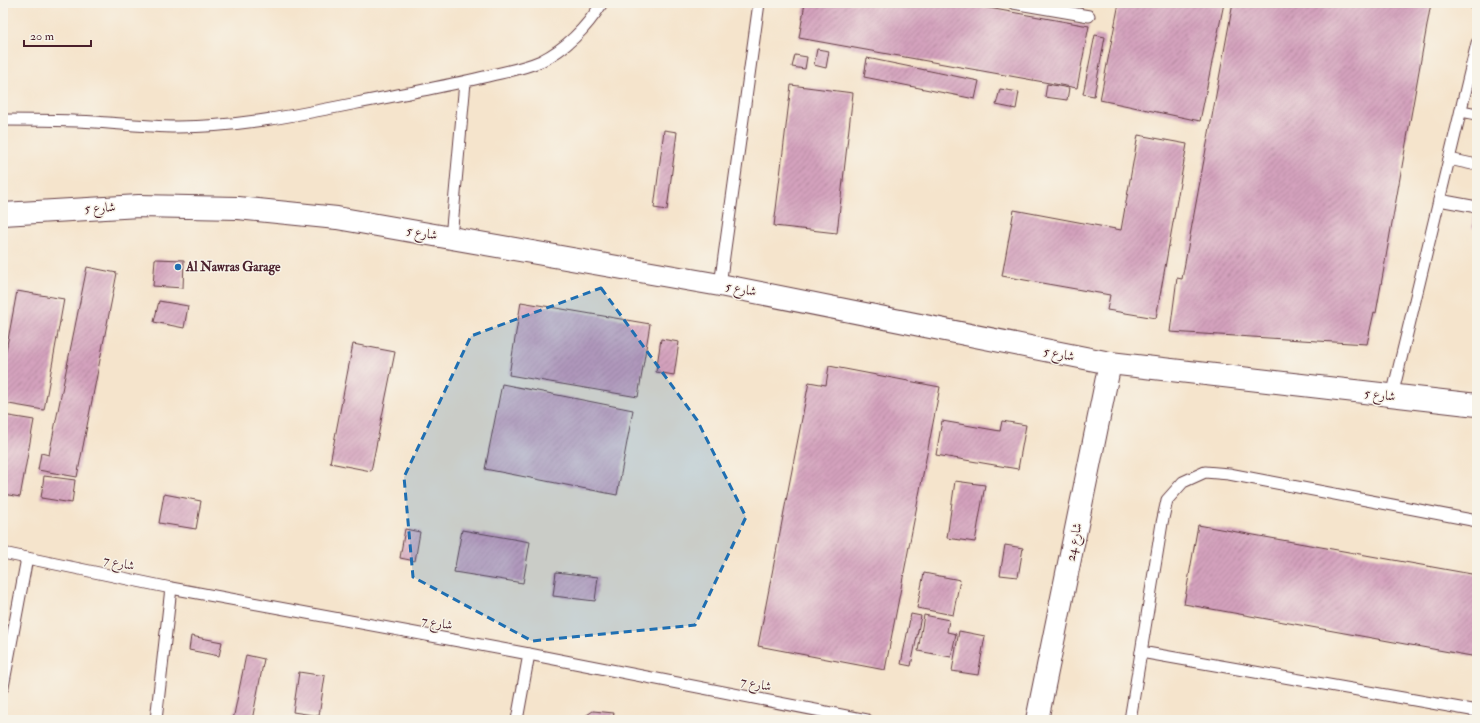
<svg xmlns="http://www.w3.org/2000/svg" width="1480" height="723" viewBox="0 0 1480 723" font-family="'IM FELL Double Pica',Amiri,serif">
<style>
.building{fill:url(#building-hatch)}
.lines{fill:none;stroke-linecap:round;stroke-linejoin:round}
.lane-casing{stroke:#643d43;stroke-width:13}
.secondary-casing{stroke:#643d43;stroke-width:24}
.lane{stroke:#fff;stroke-width:11}
.secondary{stroke:#fff;stroke-width:22}
.marked{fill:#1f6fb2;fill-opacity:0.2;stroke:#1f6fb2;stroke-width:3;stroke-dasharray:8 5;stroke-linejoin:round}
.poi-dot{fill:#1f6fb2;stroke:#f7f3e8;stroke-width:1.5}
.labels{text-anchor:middle;dominant-baseline:central;stroke-width:3;stroke-linejoin:round;paint-order:stroke}
.street-label{font-size:13px;fill:#4a1f2b;stroke:#f7f3e8}
.poi-label{font-size:13px;font-weight:bold;fill:#4a1f2b;stroke:#f7f3e8;text-anchor:start}
</style>
<defs>
<pattern id="building-hatch" width="6" height="6" patternUnits="userSpaceOnUse"><rect width="6" height="6" fill="#d4a2bd"/><path d="M-1 1l2-2M0 6l6-6M5 7l2-2" fill="none" stroke="#ae839a"/></pattern>
</defs>
<rect width="100%" height="100%" fill="#f7f3e8"/>
<filter id="ink" filterUnits="userSpaceOnUse"><feTurbulence type="fractalNoise" baseFrequency=".025" numOctaves="2"/><feDisplacementMap in="SourceGraphic" scale="8" xChannelSelector="R" yChannelSelector="G"/><feConvolveMatrix kernelMatrix="1 2 1 2 8 2 1 2 1" color-interpolation-filters="sRGB"/></filter>
<filter id="wash" filterUnits="userSpaceOnUse"><feTurbulence type="fractalNoise" baseFrequency=".012" numOctaves="4" result="noise"/><feDisplacementMap in="SourceGraphic" scale="16" xChannelSelector="R" yChannelSelector="G"/><feGaussianBlur stdDeviation="0.9" result="paint"/><feColorMatrix in="noise" values="0 0 0 0 0 0 0 0 0 0 0 0 0 0 0 0 0 1.4 0 .05"/><feComposite in="paint" operator="in"/></filter>
<g filter="url(#wash)">
<rect width="100%" height="100%" fill="#f5e4cc"/>
<g id="blocks">
<g class="building">
<polygon points="805,3 961,3 1089,26 1077,88 799,38"/>
<polygon points="1119,3 1224,3 1200,121 1100,100"/>
<polygon points="1233,3 1431,3 1376,313 1374,312 1367,344 1170,332 1177,278 1182,279"/>
<polygon points="1095,35 1105,37 1094,96 1083,94"/>
<polygon points="817,49 829,51 826,68 814,65"/>
<polygon points="795,55 807,57 805,69 792,67"/>
<polygon points="867,58 979,81 975,99 864,77"/>
<polygon points="1047,84 1069,88 1067,100 1045,97"/>
<polygon points="791,85 853,93 837,233 774,226"/>
<polygon points="1000,89 1019,92 1016,109 996,105"/>
<polygon points="664,130 677,132 667,210 654,208"/>
<polygon points="1138,135 1187,144 1156,318 1107,310 1110,295 1002,276 1014,210 1121,230"/>
<polygon points="1475,207 1477,207 1477,229 1472,228"/>
<polygon points="155,259 184,260 183,288 153,286"/>
<polygon points="87,267 117,273 77,477 38,470 41,453 49,455"/>
<polygon points="17,291 64,299 44,410 3,403 3,367"/>
<polygon points="159,301 188,306 184,328 154,322"/>
<polygon points="521,302 650,324 638,397 509,375"/>
<polygon points="661,339 679,342 674,375 656,372"/>
<polygon points="353,344 395,352 371,471 330,463"/>
<polygon points="829,366 940,387 885,670 758,646 809,382 826,385"/>
<polygon points="502,384 633,410 617,495 485,469"/>
<polygon points="3,415 34,420 20,497 3,494"/>
<polygon points="942,421 1000,431 1002,421 1026,425 1018,469 936,455"/>
<polygon points="44,476 75,480 72,503 41,498"/>
<polygon points="955,481 985,485 975,542 947,538"/>
<polygon points="164,494 201,501 196,529 159,523"/>
<polygon points="1198,525 1477,575 1477,657 1184,604"/>
<polygon points="405,529 420,532 415,561 400,558"/>
<polygon points="462,530 530,542 523,583 454,572"/>
<polygon points="1005,545 1023,548 1018,577 1000,575"/>
<polygon points="556,572 598,577 595,601 553,596"/>
<polygon points="924,573 960,580 953,615 917,608"/>
<polygon points="911,614 921,616 911,666 901,664"/>
<polygon points="924,615 949,620 947,632 956,634 951,657 918,651"/>
<polygon points="959,631 985,636 978,675 952,671"/>
<polygon points="191,636 222,642 219,656 189,650"/>
<polygon points="246,655 264,659 252,720 233,720"/>
<polygon points="299,672 325,676 319,716 293,712"/>
<polygon points="593,711 614,713 612,720 579,720"/>
</g>
</g>
</g>
<g filter="url(#ink)">
<use href="#blocks" fill-opacity="0" stroke="#643d43" stroke-width="1"/>
<g class="lines">
<g class="lane-casing">
<g id="lane">
<polyline points="1013,3 1089,16"/>
<polyline points="1473,3 1477,4"/>
<polyline points="1461,111 1477,114"/>
<path d="M3,120C34,120 64,120 95,122C122,124 150,127 177,127C255,127 332,107 409,93C437,87 465,82 492,75C509,71 525,68 541,61C567,48 587,27 602,3"/>
<polyline points="1449,159 1477,165"/>
<polyline points="1439,200 1477,207"/>
<polyline points="451,238 465,82"/>
<polyline points="720,285 759,3"/>
<polyline points="1392,396 1477,43"/>
<polyline points="3,553 171,588 529,654 867,720"/>
<polyline points="1141,652 1477,711"/>
<polyline points="3,687 27,558"/>
<polyline points="156,720 171,588"/>
<polyline points="517,720 529,654"/>
<polyline points="1130,720 1162,523 1167,500 1183,482 1205,472 1229,474 1477,521"/>
</g>
</g>
<g class="secondary-casing">
<g id="secondary">
<polyline points="3,214 139,206 238,208 337,218 720,285 1110,363 1477,405"/>
<polyline points="1037,720 1110,363"/>
</g>
</g>
<use href="#lane" class="lane"/>
<use href="#secondary" class="secondary"/>
</g>
</g>
<path class="marked" d="M601,288L697,420L746,517L695,625L532,641L413,577L404,477L471,336Z"/>
<circle class="poi-dot" cx="178" cy="267" r="4"/>
<g class="labels">
<g class="street-label">
<text transform="translate(100 208) rotate(-3)">شارع 5</text>
<text transform="translate(422 233) rotate(10)">شارع 5</text>
<text transform="translate(741 289) rotate(11)">شارع 5</text>
<text transform="translate(1059 354) rotate(11)">شارع 5</text>
<text transform="translate(1380 395) rotate(7)">شارع 5</text>
<text transform="translate(1074 542) rotate(-79)">شارع 24</text>
<text transform="translate(119 563) rotate(12)">شارع 7</text>
<text transform="translate(437 623) rotate(10)">شارع 7</text>
<text transform="translate(756 684) rotate(11)">شارع 7</text>
</g>
<g class="poi-label">
<text x="186" y="267">Al Nawras Garage</text>
</g>
</g>
<rect width="1480" height="723" fill="none" stroke="#f7f3e8" stroke-width="16"/>
<path d="M24 40v6h67v-6" fill="none" stroke="#4a1f2b" stroke-width="2"/>
<text x="30" y="40" font-size="12" fill="#4a1f2b" stroke="#f7f3e8" stroke-width="3" paint-order="stroke">20 m</text>
</svg>
